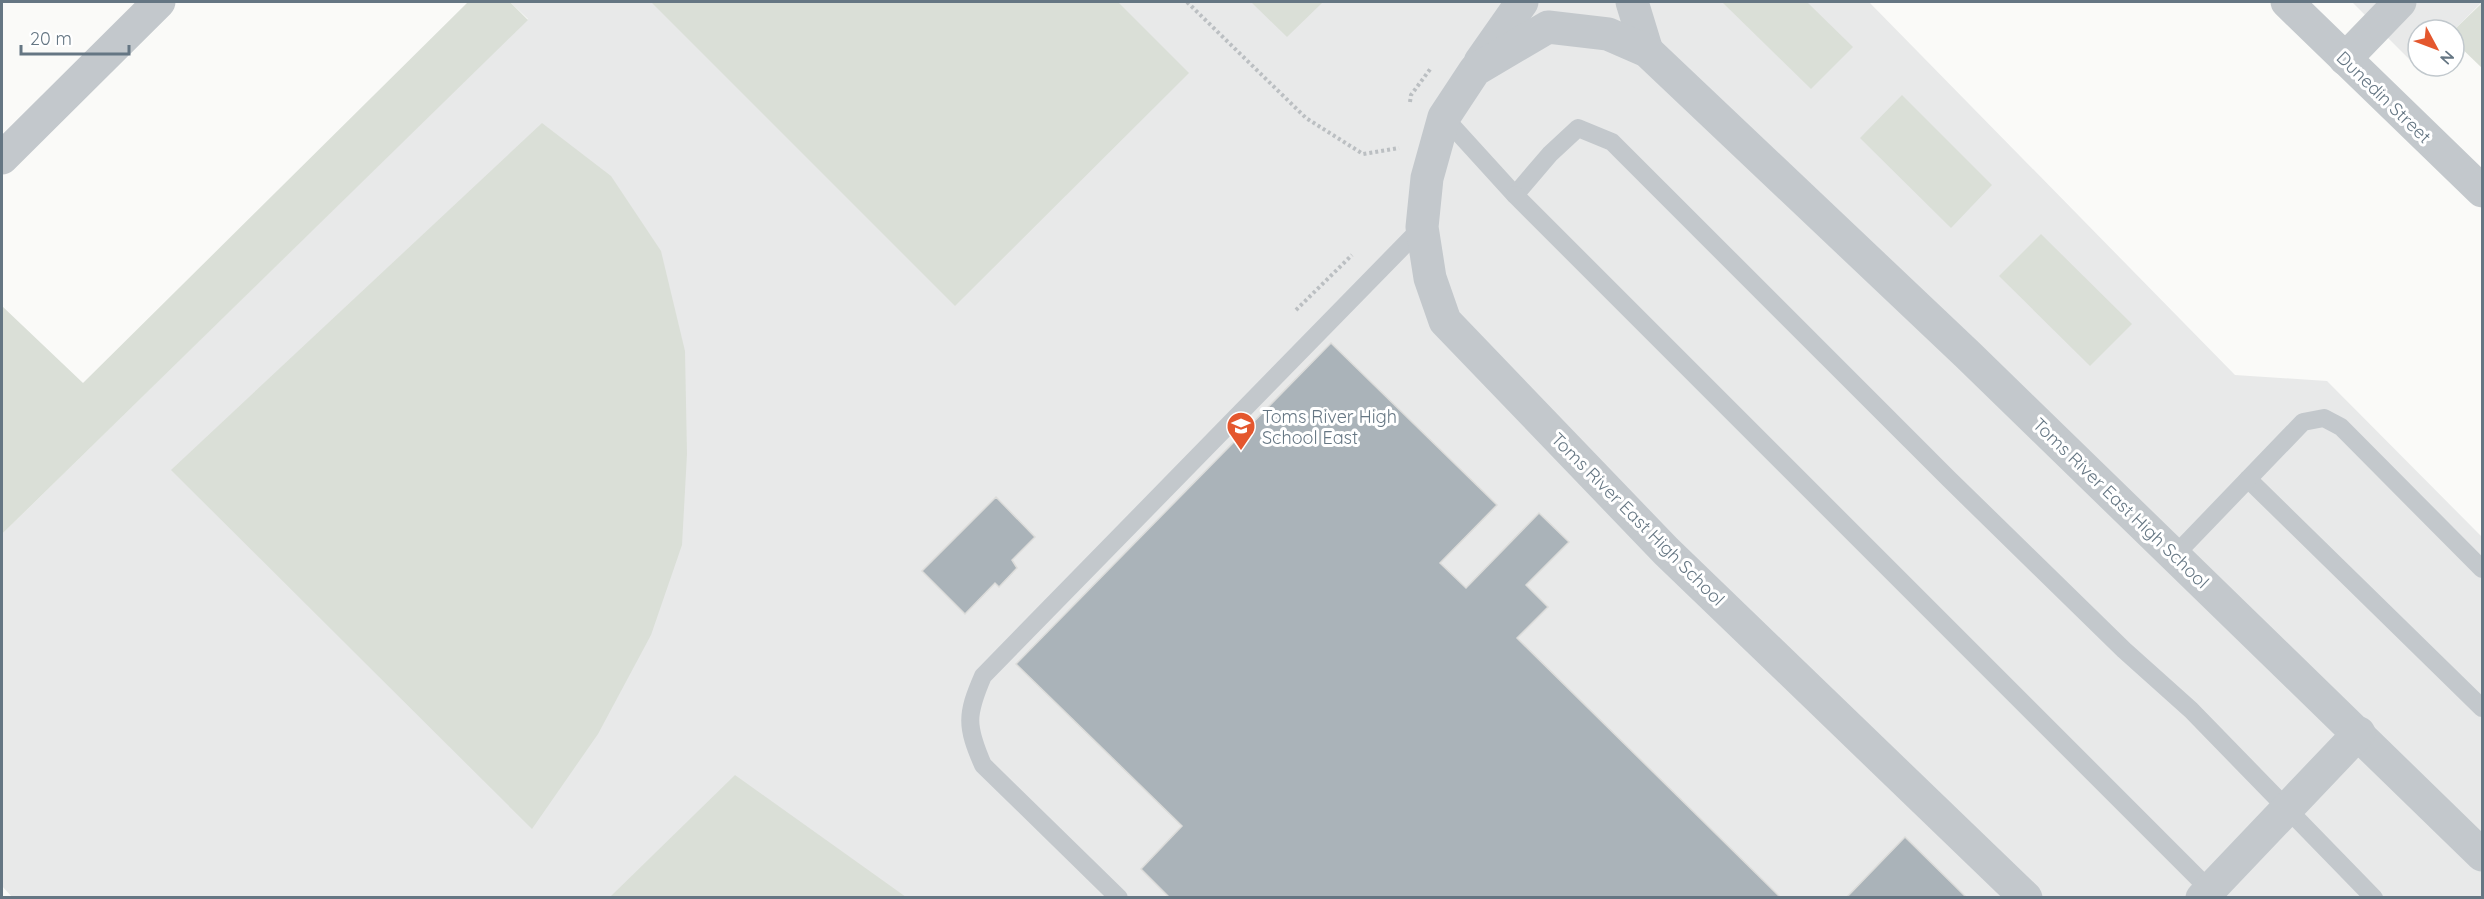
<svg xmlns="http://www.w3.org/2000/svg" width="2484" height="899" viewBox="0 0 2484 899" font-family="Quicksand,sans-serif">
<style>
.built{fill:#e8e9e9}
.green{fill:#dadfd7}
.building{fill:#aab3b9;stroke:#dcdcda;stroke-width:1.5}
.lines{fill:none;stroke-linecap:round;stroke-linejoin:round}
.path{stroke:#bbbfc2;stroke-width:4;stroke-dasharray:3 3;stroke-linecap:butt}
.lane{stroke:#c3c8cc;stroke-width:18}
.street{stroke:#c3c8cc;stroke-width:33}
.labels{text-anchor:middle;dominant-baseline:central;stroke-width:6;stroke-linejoin:round;paint-order:stroke}
.street-label{font-size:18px;fill:#657683;stroke:#fff}
.poi-label{font-size:18px;fill:#657683;stroke:#fff;text-anchor:start}
</style>
<rect width="100%" height="100%" fill="#fafaf8"/>
<g class="built">
<polygon points="510,2 1869,2 2235,375 2327,381 2482,537 2482,897 12,897 2,886 2,534 528,19"/>
<polygon points="2352,2 2482,2 2454,30 2418,30 2418,66 2428,66 2423,73"/>
</g>
<g class="green">
<polygon points="465,2 510,2 528,20 2,534 2,306 83,383 467,3"/>
<polygon points="651,2 1118,2 1189,73 955,306"/>
<polygon points="1251,2 1323,2 1287,37"/>
<polygon points="1722,2 1807,2 1853,47 1811,89"/>
<polygon points="2482,3 2482,68 2454,41 2454,30"/>
<polygon points="1902,95 1992,185 1951,228 1860,138"/>
<polygon points="542,123 611,176 661,251 685,351 687,454 682,545 651,635 598,734 532,829 171,470"/>
<polygon points="2041,234 2132,324 2090,366 1999,276"/>
<polygon points="735,775 906,897 610,897"/>
</g>
<g class="building">
<polygon points="1331,343 1497,505 1440,563 1466,588 1539,513 1569,542 1526,585 1548,607 1517,638 1781,898 1170,898 1141,869 1182,826 1016,664"/>
<polygon points="996,497 1035,537 1012,560 1017,568 999,587 995,583 965,614 922,571"/>
<polygon points="1905,837 1967,898 1846,898"/>
</g>
<g class="lines">
<g class="path">
<polyline points="1187,2 1306,118 1363,154 1399,148"/>
<polyline points="1410,102 1411,95 1431,68"/>
<polyline points="1296,310 1352,255"/>
</g>
<g class="lane">
<polyline points="1444,117 1515,195 1550,154 1578,128 1612,142 1949,479 2124,650 2191,710 2374,898"/>
<polyline points="1515,195 2214,894"/>
<polyline points="2248,479 2482,708"/>
<polyline points="2175,555 2303,422 2324,418 2341,427 2482,569"/>
<path d="M1119,898L983,765C966,726 966,715 983,676L1422,227"/>
</g>
<g class="street">
<polyline points="1632,2 1647,51"/>
<polyline points="2287,2 2482,191"/>
<polyline points="2345,59 2400,2"/>
<polyline points="1480,62 1522,2"/>
<polyline points="2,158 159,2"/>
<polyline points="2026,898 1666,551 1445,321 1430,278 1422,227 1427,178 1444,117 1475,70 1548,27 1608,34 1647,51 1968,355 2482,855"/>
<polyline points="2202,898 2359,733"/>
</g>
</g>
<defs>
<g id="school-pin" transform="scale(1.5)"><path d="M0 17L-7.5 6A9.5 9.5 0 1 1 7.5 6Z" fill="#e4572e" stroke="#fff"/><path d="M0-5L7-2L0 1L-7-2ZM-4 1L0 2.5L4 1V4Q0 6-4 4Z" fill="#fff"/></g>
</defs>
<g fill-rule="evenodd">
<use href="#school-pin" x="1241" y="426"/>
</g>
<g class="labels">
<g class="street-label">
<text transform="translate(2384 97) rotate(44)">Dunedin Street</text>
<text transform="translate(2121 503) rotate(44)">Toms River East High School</text>
<text transform="translate(1638 519) rotate(45)">Toms River East High School</text>
</g>
<g class="poi-label">
<text x="1262" y="416">Toms River High<tspan x="1262" dy="21">School East</tspan></text>
</g>
</g>
<rect width="2484" height="899" fill="none" stroke="#657683" stroke-width="6"/>
<g transform="translate(2436 48) rotate(131)"><circle r="28" fill="#ffffff" stroke="#c1c8cd" stroke-width="1.5"/>
<path d="M0-4.5L10 22L0 15L-10 22Z" fill="#e4572e"/>
<text y="-9" font-size="16" font-weight="bold" text-anchor="middle" fill="#657683">N</text>
</g>
<path d="M21 45v9h108v-9" fill="none" stroke="#657683" stroke-width="3"/>
<text x="30" y="45" font-size="18" fill="#657683" stroke="#ffffff" stroke-width="4.5" paint-order="stroke">20 m</text>
</svg>
